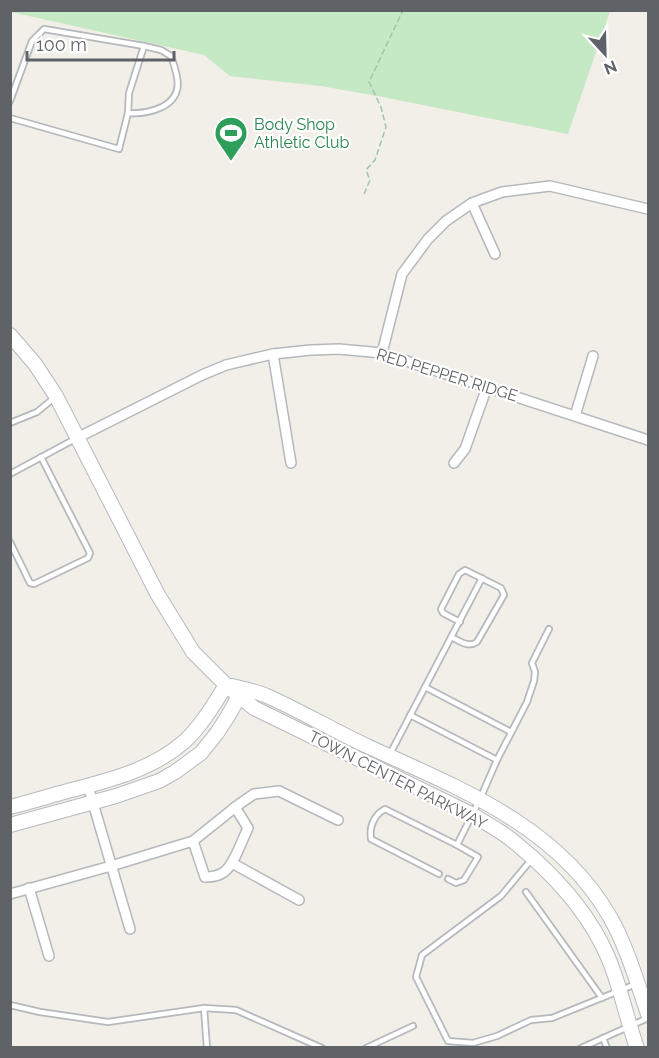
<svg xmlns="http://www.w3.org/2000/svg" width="659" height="1058" viewBox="0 0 659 1058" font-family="Raleway,sans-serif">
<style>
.green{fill:#c5e8c5}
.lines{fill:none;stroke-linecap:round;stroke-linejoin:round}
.lane-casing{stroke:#b5b8bc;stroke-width:8}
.street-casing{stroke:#b5b8bc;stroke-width:12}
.secondary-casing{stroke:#b6babf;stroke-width:16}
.path{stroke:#9cc7a9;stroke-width:1.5;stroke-dasharray:6 3;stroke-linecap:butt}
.lane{stroke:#fff;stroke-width:4.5}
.street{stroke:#fff;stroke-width:9}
.secondary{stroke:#fff;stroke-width:14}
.labels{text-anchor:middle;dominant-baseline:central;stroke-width:4.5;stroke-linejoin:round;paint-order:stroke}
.leisure-label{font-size:16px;fill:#27864d;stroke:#fff;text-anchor:start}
.street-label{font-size:16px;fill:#5f6368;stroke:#fff}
</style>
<rect width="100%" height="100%" fill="#f1efe8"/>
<polygon class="green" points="11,10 610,10 610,11 568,134 383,97 321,86 230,76 204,55 11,12"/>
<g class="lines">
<g class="lane-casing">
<g id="lane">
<path d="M10,101L32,41L44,29L144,46L161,50L171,56C178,76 185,95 162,107C151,112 140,114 128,113L119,149L10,118"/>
<polyline points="128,113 129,93 144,46"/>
<polyline points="10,423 37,412 54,398"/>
<polyline points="10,474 75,439"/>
<polyline points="10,542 30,583 34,584 88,558 90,553 41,457"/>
<path d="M451,637C460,641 468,648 477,642L504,595L501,588L465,570L459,574L441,609L443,613L460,622"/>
<polyline points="425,687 511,732"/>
<polyline points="410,715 497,760"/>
<polyline points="390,754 482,578"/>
<polyline points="457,845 480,799 497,760 527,702 534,681 535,672 532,663 549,629"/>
<polyline points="531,860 501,896 422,955 416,977 448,1041 473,1043 497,1036 531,1020 552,1018 636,984"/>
<path d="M439,874L371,839C369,827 374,815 385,809L457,845L478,857L464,880L456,883L448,879"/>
<polyline points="526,892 602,998"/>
<polyline points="10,1005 40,1012 108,1022 204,1008 236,1010 322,1048"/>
<polyline points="204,1008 207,1048"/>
<polyline points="603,1038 607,1048"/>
<polyline points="366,1048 413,1026"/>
<polyline points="581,1048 648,1018"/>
</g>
</g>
<g class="street-casing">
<g id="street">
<polyline points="472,203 495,254"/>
<polyline points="382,353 402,274 428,239 446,221 472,203 502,192 550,186 648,209"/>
<polyline points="273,354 291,463"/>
<polyline points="575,416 593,356"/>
<polyline points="77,438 202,375 226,365 273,354 311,350 339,349 382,353 648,440"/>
<polyline points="454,463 465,449 487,387"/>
<polyline points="88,786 130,929"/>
<path d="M193,841L205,877C211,877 219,876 224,872C234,865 242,840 248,828L235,807"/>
<polyline points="232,863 299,900"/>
<polyline points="29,888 49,956"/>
<polyline points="10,894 111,866 193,841 238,805 254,794 279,791 338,820"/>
</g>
</g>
<g class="secondary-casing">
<g id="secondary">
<path d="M10,335L35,364L56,396L158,595L193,652L226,685L254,708L471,814C481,820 490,825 499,831C511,838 521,848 532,857C563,885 590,916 607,955C620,984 626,1017 637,1048"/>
<path d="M232,686C243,689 256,691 267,696C301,711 334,731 369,747C459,788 558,826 610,917C627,947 637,982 648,1014"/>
<path d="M10,807C30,802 49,796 68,791C110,780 152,770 185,741C202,725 214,704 226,685"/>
<polyline points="10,825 116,796 159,781 175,772 201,753 217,733 228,716 243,689"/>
</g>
</g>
<polyline class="path" points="364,194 370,180 366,170 375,160 386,127 381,107 369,82 403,10"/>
<use href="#lane" class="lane"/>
<use href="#street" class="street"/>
<use href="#secondary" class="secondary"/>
</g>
<defs>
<g id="stadium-pin" transform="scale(1.725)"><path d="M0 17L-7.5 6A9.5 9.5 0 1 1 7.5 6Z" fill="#2e9e5b" stroke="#fff"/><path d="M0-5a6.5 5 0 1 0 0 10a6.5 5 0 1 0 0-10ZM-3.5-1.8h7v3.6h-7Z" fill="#fff"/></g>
</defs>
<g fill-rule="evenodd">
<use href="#stadium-pin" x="231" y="133"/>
</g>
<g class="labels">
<g class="leisure-label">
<text x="254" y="124">Body Shop<tspan x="254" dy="18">Athletic Club</tspan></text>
</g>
<g class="street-label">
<text transform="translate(447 375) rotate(17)">RED PEPPER RIDGE</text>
<text transform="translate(398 780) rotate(27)">TOWN CENTER PARKWAY</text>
</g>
</g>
<rect width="659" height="1058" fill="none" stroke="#5f6368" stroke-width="24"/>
<g transform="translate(605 54) rotate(158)" stroke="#ffffff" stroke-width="4.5" paint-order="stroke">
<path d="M0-4.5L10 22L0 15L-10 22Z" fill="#5f6368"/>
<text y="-9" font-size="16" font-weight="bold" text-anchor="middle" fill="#5f6368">N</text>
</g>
<path d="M27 51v9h147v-9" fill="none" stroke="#5f6368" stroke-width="3"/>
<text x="36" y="51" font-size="18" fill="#5f6368" stroke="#ffffff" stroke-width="4.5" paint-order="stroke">100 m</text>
</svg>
